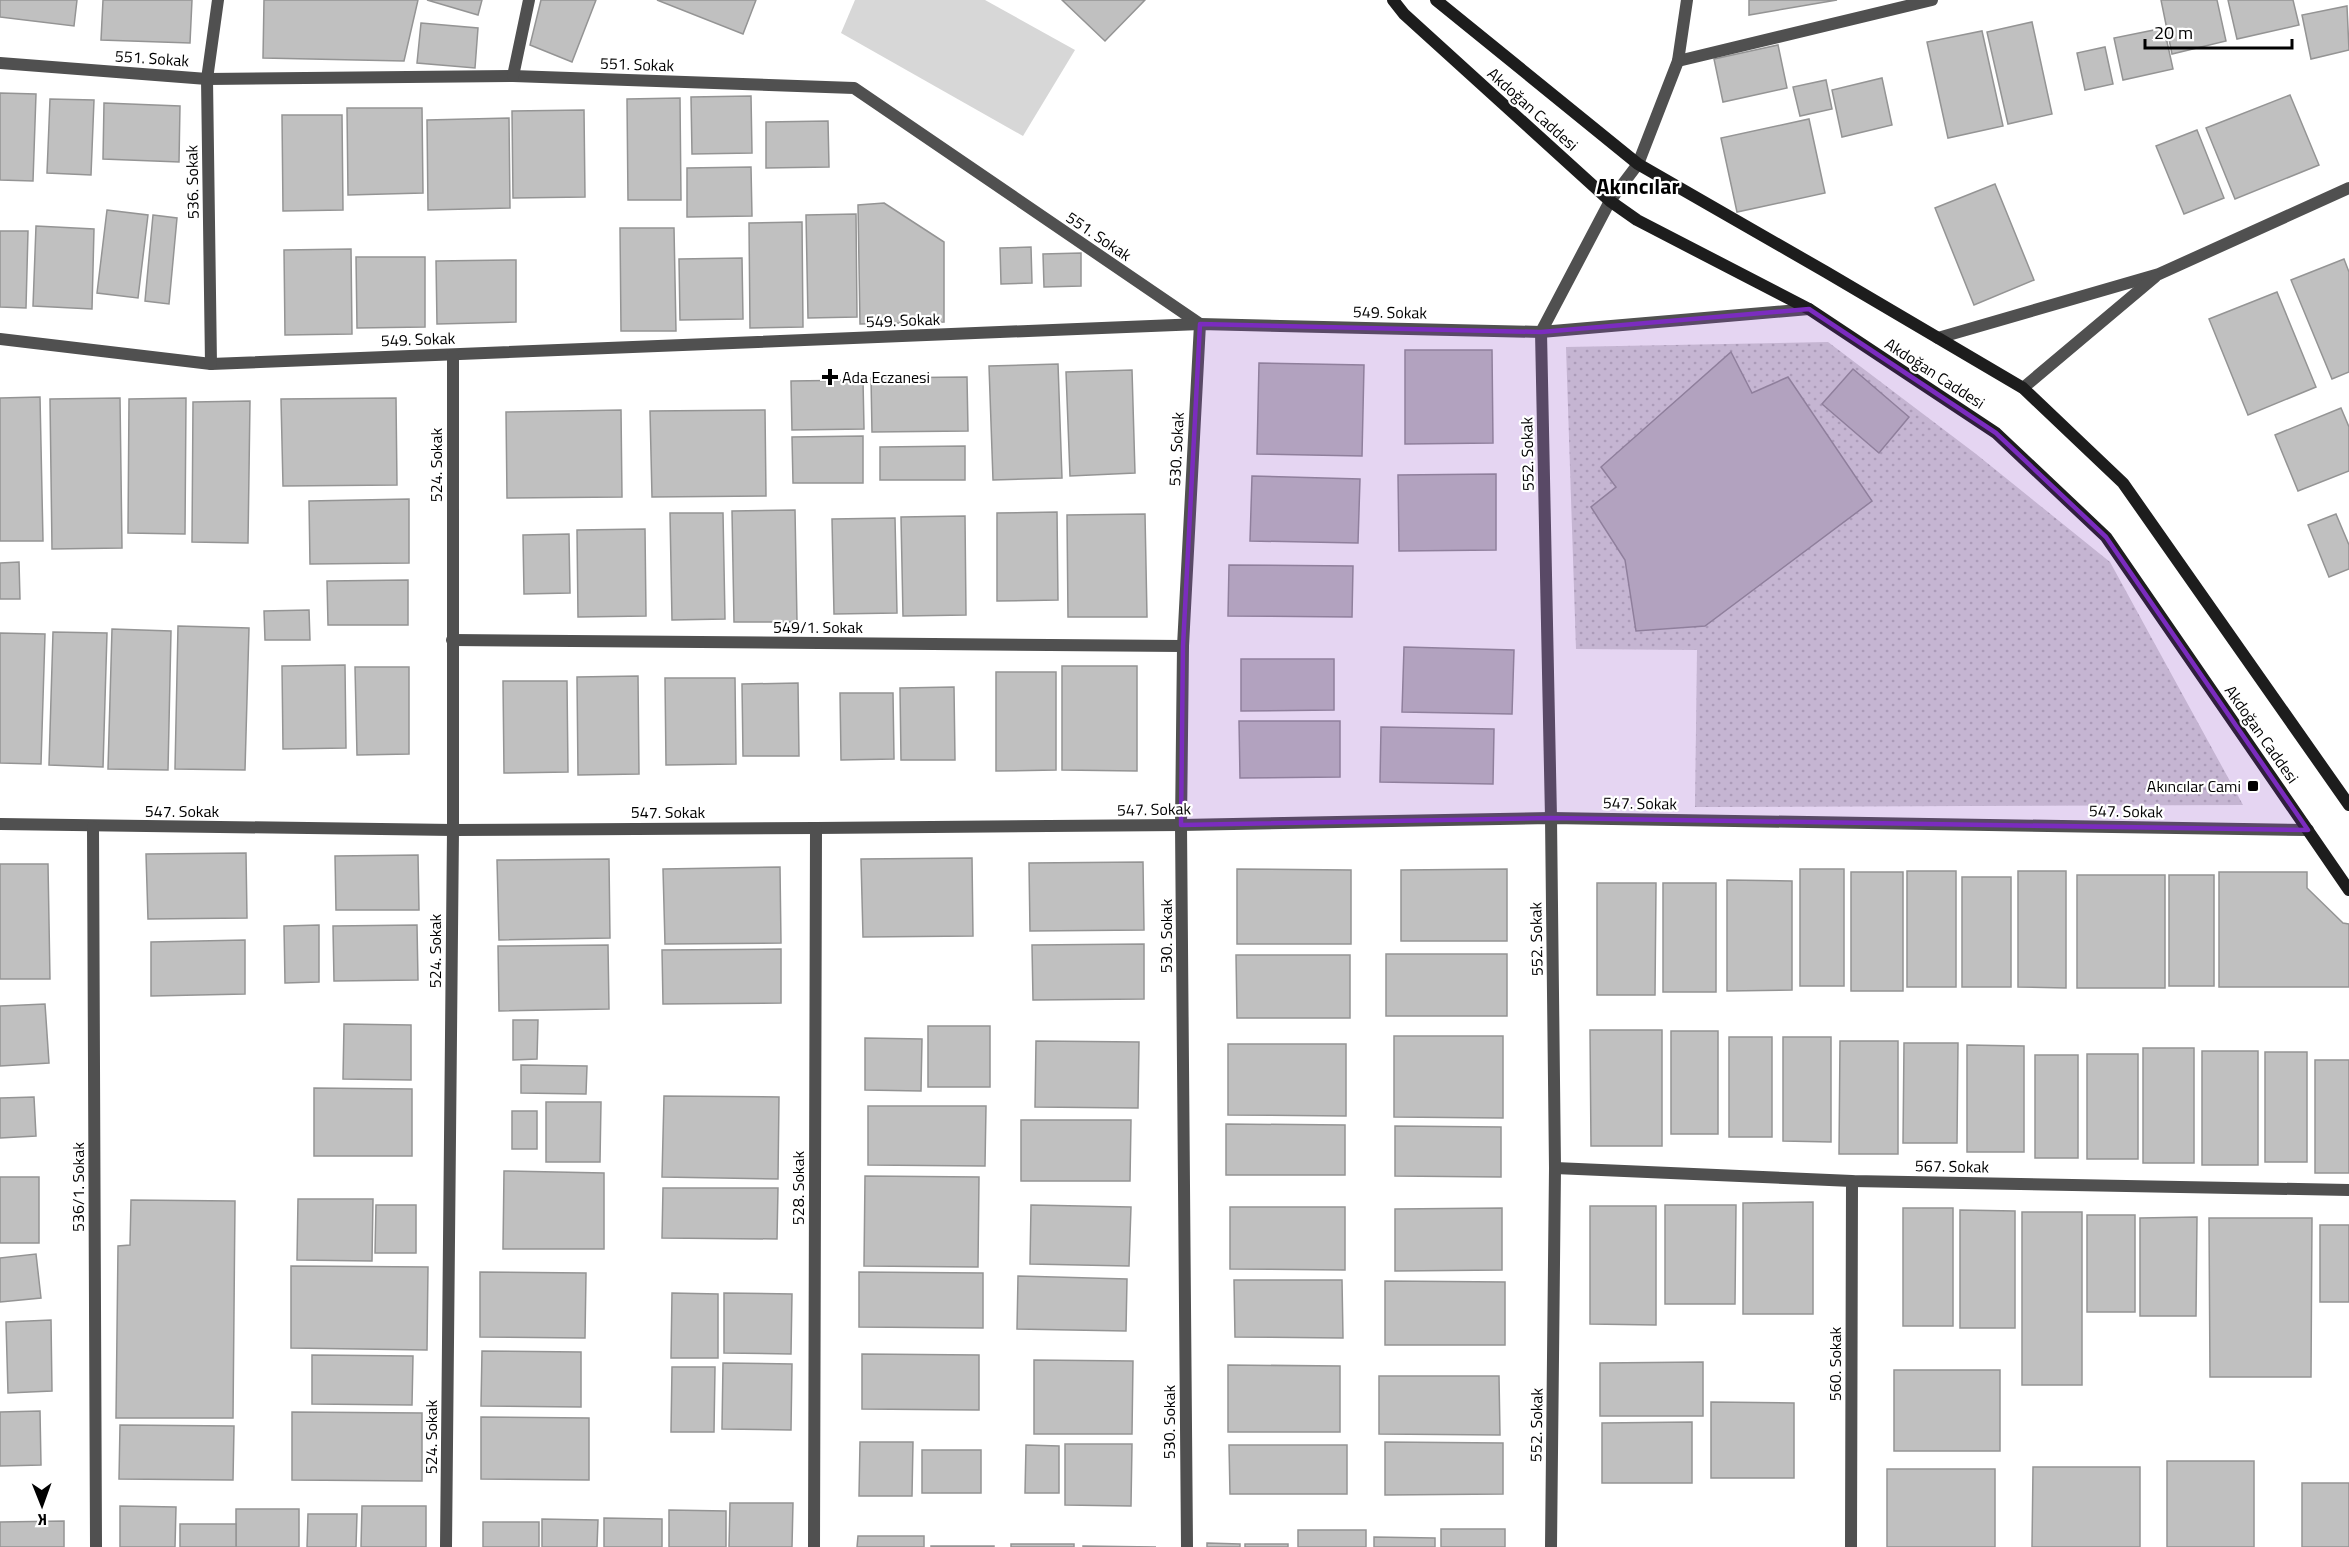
<svg xmlns="http://www.w3.org/2000/svg" width="2349" height="1547" viewBox="0 0 2349 1547" font-family="'Titillium Web',sans-serif">
<style>
.park{fill:url(#park-dots)}
.pitch{fill:#d7d7d7}
.building{fill:#c0c0c0;stroke:#949494;stroke-width:1.5}
.lines{fill:none;stroke-linecap:round;stroke-linejoin:round}
.minor{stroke:#505050;stroke-width:12}
.secondary{stroke:#1d1d1d;stroke-width:12}
.marked{fill:#7b2cbf;fill-opacity:0.2;stroke:#7b2cbf;stroke-width:4.5;stroke-linejoin:round}
.poi-dot{fill:#000;stroke:#fff;stroke-width:2}
.labels{text-anchor:middle;dominant-baseline:central;stroke-width:4.5;stroke-linejoin:round;paint-order:stroke}
.street-label{font-size:16px;fill:#000;stroke:#fff}
.poi-label{font-size:16px;fill:#000;stroke:#fff;text-anchor:start}
.district-label{font-size:22px;font-weight:bold;fill:#000;stroke:#fff}
</style>
<defs>
<pattern id="park-dots" width="8" height="8" patternUnits="userSpaceOnUse" patternTransform="scale(1.5)"><rect width="8" height="8" fill="#d7d7d7"/><path d="M2 2h.1M6 6h.1" fill="none" stroke="#b7b7b7" stroke-width="1.8" stroke-linecap="round"/></pattern>
</defs>
<rect width="100%" height="100%" fill="#fff"/>
<polygon class="park" points="1828,342 1976,454 2110,562 2243,805 1695,807 1697,650 1576,649 1566,347"/>
<polygon class="pitch" points="855,0 985,0 1075,50 1023,136 841,33"/>
<g class="building">
<polygon points="0,0 77,0 74,26 0,17"/>
<polygon points="103,0 192,0 190,43 101,40"/>
<polygon points="264,0 418,0 404,61 263,58"/>
<polygon points="427,0 482,0 478,15"/>
<polygon points="541,0 596,0 572,62 530,45"/>
<polygon points="657,0 756,0 743,34"/>
<polygon points="1062,0 1145,0 1105,41"/>
<polygon points="1749,0 1837,0 1749,15"/>
<polygon points="2161,0 2217,0 2226,41 2172,54"/>
<polygon points="2228,0 2293,0 2299,25 2237,39"/>
<polygon points="2347,6 2349,50 2311,59 2302,15"/>
<polygon points="2032,22 2052,114 2008,124 1987,32"/>
<polygon points="421,23 478,28 475,68 417,63"/>
<polygon points="2164,28 2173,69 2123,80 2114,38"/>
<polygon points="1982,31 2003,126 1948,138 1927,42"/>
<polygon points="1778,45 1787,88 1723,102 1714,59"/>
<polygon points="2105,47 2113,84 2085,90 2077,53"/>
<polygon points="1882,78 1892,125 1842,137 1832,90"/>
<polygon points="1826,80 1832,109 1800,116 1793,87"/>
<polygon points="0,93 36,94 33,181 0,180"/>
<polygon points="2290,95 2319,165 2235,199 2206,128"/>
<polygon points="751,96 752,153 692,154 691,97"/>
<polygon points="680,98 681,200 628,200 627,99"/>
<polygon points="50,99 94,100 91,175 47,173"/>
<polygon points="104,103 180,106 179,162 103,159"/>
<polygon points="347,108 422,108 423,193 348,195"/>
<polygon points="584,110 585,197 513,198 512,111"/>
<polygon points="282,115 342,115 343,210 283,211"/>
<polygon points="509,118 510,208 428,210 427,120"/>
<polygon points="1809,119 1825,193 1737,212 1721,138"/>
<polygon points="828,121 829,167 766,168 766,122"/>
<polygon points="2197,130 2224,198 2184,214 2156,146"/>
<polygon points="751,167 752,216 687,217 687,168"/>
<polygon points="1995,184 2034,280 1974,305 1935,208"/>
<polygon points="884,203 944,242 944,322 860,324 858,205"/>
<polygon points="107,210 148,215 138,298 97,293"/>
<polygon points="856,214 857,317 808,318 806,215"/>
<polygon points="153,215 177,218 169,304 145,301"/>
<polygon points="802,222 803,327 750,328 749,223"/>
<polygon points="36,226 94,229 92,309 33,306"/>
<polygon points="620,228 674,228 676,331 621,331"/>
<polygon points="0,231 28,231 26,308 0,307"/>
<polygon points="1031,247 1032,283 1001,284 1000,248"/>
<polygon points="351,249 352,334 285,335 284,250"/>
<polygon points="1081,253 1081,286 1044,287 1043,254"/>
<polygon points="356,257 425,257 425,327 357,328"/>
<polygon points="742,258 743,319 680,320 679,259"/>
<polygon points="2344,259 2349,272 2349,372 2332,379 2291,280"/>
<polygon points="516,260 516,322 437,324 436,261"/>
<polygon points="2277,292 2316,387 2248,415 2209,319"/>
<polygon points="1405,350 1492,350 1493,443 1405,444"/>
<polygon points="1731,352 1752,393 1788,377 1872,501 1705,626 1636,631 1625,560 1591,507 1616,487 1601,467"/>
<polygon points="1259,363 1364,365 1362,456 1257,454"/>
<polygon points="1058,364 1062,478 993,480 989,366"/>
<polygon points="1853,369 1909,417 1879,453 1822,404"/>
<polygon points="1132,370 1135,473 1070,476 1066,372"/>
<polygon points="967,377 968,431 872,432 871,378"/>
<polygon points="863,380 864,429 792,430 791,381"/>
<polygon points="40,397 43,541 0,541 0,398"/>
<polygon points="120,398 122,548 52,549 50,399"/>
<polygon points="186,398 185,534 128,533 129,399"/>
<polygon points="396,398 397,485 283,486 281,399"/>
<polygon points="250,401 248,543 192,542 193,402"/>
<polygon points="2341,408 2349,427 2349,471 2298,491 2275,435"/>
<polygon points="621,410 622,497 507,498 506,412"/>
<polygon points="765,410 766,496 652,497 650,411"/>
<polygon points="863,436 863,483 793,483 792,437"/>
<polygon points="965,446 965,480 880,480 880,447"/>
<polygon points="1496,474 1496,550 1399,551 1398,475"/>
<polygon points="1252,476 1360,479 1358,543 1250,541"/>
<polygon points="409,499 409,563 310,564 309,501"/>
<polygon points="795,510 797,622 734,622 732,511"/>
<polygon points="1057,512 1058,600 997,601 997,513"/>
<polygon points="670,513 723,513 725,619 672,620"/>
<polygon points="1145,514 1147,617 1068,617 1067,515"/>
<polygon points="2336,514 2349,545 2349,569 2329,577 2308,525"/>
<polygon points="965,516 966,615 903,616 901,517"/>
<polygon points="895,518 897,613 834,614 832,519"/>
<polygon points="645,529 646,616 578,617 577,530"/>
<polygon points="569,534 570,593 524,594 523,535"/>
<polygon points="19,562 20,599 0,599 0,563"/>
<polygon points="1229,565 1353,566 1352,617 1228,616"/>
<polygon points="408,580 408,625 328,625 327,581"/>
<polygon points="309,610 310,640 265,640 264,611"/>
<polygon points="178,626 249,628 245,770 175,769"/>
<polygon points="112,629 171,631 168,770 108,769"/>
<polygon points="53,632 107,633 103,767 49,765"/>
<polygon points="0,633 45,634 41,764 0,763"/>
<polygon points="1404,647 1514,650 1512,714 1402,712"/>
<polygon points="1241,659 1334,659 1334,710 1241,711"/>
<polygon points="345,665 346,748 283,749 282,666"/>
<polygon points="1062,666 1137,666 1137,771 1062,770"/>
<polygon points="355,667 409,667 409,754 357,755"/>
<polygon points="996,672 1056,672 1056,770 996,771"/>
<polygon points="638,676 639,774 578,775 577,677"/>
<polygon points="665,678 735,678 736,764 666,765"/>
<polygon points="503,681 567,681 568,772 504,773"/>
<polygon points="798,683 799,756 743,756 742,684"/>
<polygon points="954,687 955,760 901,760 900,688"/>
<polygon points="840,693 893,693 894,759 841,760"/>
<polygon points="1239,721 1340,721 1340,777 1240,778"/>
<polygon points="1381,727 1494,729 1493,784 1380,782"/>
<polygon points="246,853 247,918 148,919 146,854"/>
<polygon points="418,855 419,910 336,910 335,856"/>
<polygon points="972,858 973,936 863,937 861,859"/>
<polygon points="609,859 610,938 499,940 497,860"/>
<polygon points="1143,862 1144,930 1030,931 1029,863"/>
<polygon points="0,864 48,864 50,979 0,979"/>
<polygon points="780,867 781,943 665,944 663,869"/>
<polygon points="1237,869 1351,870 1351,944 1237,944"/>
<polygon points="1507,869 1507,941 1401,941 1401,870"/>
<rect x="1800" y="869" width="44" height="117"/>
<rect x="1907" y="871" width="49" height="116"/>
<polygon points="2018,871 2066,871 2066,988 2018,987"/>
<rect x="1851" y="872" width="52" height="119"/>
<polygon points="2219,872 2307,872 2307,888 2343,923 2349,924 2349,987 2219,987"/>
<rect x="2077" y="875" width="88" height="113"/>
<rect x="2169" y="875" width="45" height="111"/>
<rect x="1962" y="877" width="49" height="110"/>
<polygon points="1727,880 1792,881 1792,990 1727,991"/>
<polygon points="1597,883 1656,883 1655,995 1597,995"/>
<rect x="1663" y="883" width="53" height="109"/>
<polygon points="319,925 319,982 285,983 284,926"/>
<polygon points="417,925 418,980 334,981 333,926"/>
<polygon points="245,940 245,994 151,996 151,942"/>
<polygon points="1144,944 1144,999 1033,1000 1032,945"/>
<polygon points="608,945 609,1009 499,1011 498,946"/>
<polygon points="781,949 781,1003 663,1004 662,950"/>
<rect x="1386" y="954" width="121" height="62"/>
<polygon points="1236,955 1350,955 1350,1018 1237,1018"/>
<polygon points="45,1004 49,1063 0,1066 0,1006"/>
<polygon points="513,1020 538,1020 537,1059 513,1060"/>
<polygon points="344,1024 411,1025 411,1080 343,1079"/>
<rect x="928" y="1026" width="62" height="61"/>
<polygon points="1590,1030 1662,1030 1662,1146 1591,1146"/>
<rect x="1671" y="1031" width="47" height="103"/>
<polygon points="1394,1036 1503,1036 1503,1118 1394,1117"/>
<rect x="1729" y="1037" width="43" height="100"/>
<polygon points="1783,1037 1831,1037 1831,1142 1783,1141"/>
<polygon points="865,1038 922,1039 921,1091 865,1090"/>
<polygon points="1036,1041 1139,1042 1138,1108 1035,1107"/>
<polygon points="1840,1041 1898,1041 1898,1154 1839,1154"/>
<polygon points="1904,1043 1958,1043 1957,1143 1903,1143"/>
<polygon points="1228,1044 1346,1044 1346,1116 1228,1115"/>
<polygon points="1967,1045 2024,1046 2024,1152 1967,1152"/>
<rect x="2143" y="1048" width="51" height="115"/>
<rect x="2202" y="1051" width="56" height="114"/>
<rect x="2265" y="1052" width="42" height="110"/>
<rect x="2087" y="1054" width="51" height="105"/>
<rect x="2035" y="1055" width="43" height="103"/>
<rect x="2315" y="1060" width="34" height="113"/>
<polygon points="521,1065 587,1066 586,1094 521,1093"/>
<polygon points="314,1088 412,1089 412,1156 314,1156"/>
<polygon points="664,1096 779,1097 778,1179 662,1177"/>
<polygon points="34,1097 36,1136 0,1138 0,1098"/>
<polygon points="546,1102 601,1102 600,1162 546,1162"/>
<polygon points="868,1106 986,1106 985,1166 868,1165"/>
<rect x="512" y="1111" width="25" height="38"/>
<polygon points="1021,1120 1131,1120 1130,1181 1021,1181"/>
<polygon points="1226,1124 1345,1125 1345,1175 1226,1175"/>
<polygon points="1395,1126 1501,1127 1501,1177 1395,1176"/>
<polygon points="504,1171 604,1173 604,1249 503,1249"/>
<polygon points="865,1176 979,1177 978,1267 864,1266"/>
<rect x="0" y="1177" width="39" height="66"/>
<polygon points="663,1188 778,1188 777,1239 662,1238"/>
<polygon points="298,1199 373,1199 372,1261 297,1260"/>
<polygon points="131,1200 235,1201 233,1418 116,1418 118,1246 130,1245"/>
<polygon points="1813,1202 1813,1314 1743,1314 1743,1203"/>
<polygon points="376,1205 416,1205 416,1253 375,1253"/>
<polygon points="1031,1205 1131,1207 1129,1266 1030,1264"/>
<polygon points="1665,1205 1736,1205 1735,1304 1665,1304"/>
<polygon points="1590,1206 1656,1206 1656,1325 1590,1324"/>
<polygon points="1230,1207 1345,1207 1345,1270 1230,1269"/>
<polygon points="1502,1208 1502,1270 1395,1271 1395,1209"/>
<rect x="1903" y="1208" width="50" height="118"/>
<polygon points="1960,1210 2015,1211 2015,1328 1960,1328"/>
<rect x="2022" y="1212" width="60" height="173"/>
<rect x="2087" y="1215" width="48" height="97"/>
<polygon points="2197,1217 2196,1316 2140,1316 2140,1218"/>
<polygon points="2209,1218 2312,1218 2311,1377 2210,1377"/>
<rect x="2320" y="1225" width="29" height="77"/>
<polygon points="36,1254 41,1298 0,1302 0,1258"/>
<polygon points="291,1266 428,1267 427,1350 291,1348"/>
<polygon points="480,1272 586,1273 585,1338 480,1337"/>
<polygon points="859,1272 983,1273 983,1328 859,1327"/>
<polygon points="1018,1276 1127,1279 1126,1331 1017,1329"/>
<polygon points="1234,1280 1342,1280 1343,1338 1235,1337"/>
<polygon points="1385,1281 1505,1282 1505,1345 1385,1345"/>
<polygon points="672,1293 718,1294 718,1358 671,1358"/>
<polygon points="724,1293 792,1294 791,1354 724,1353"/>
<polygon points="51,1320 52,1391 8,1393 6,1322"/>
<polygon points="482,1351 581,1352 581,1407 481,1406"/>
<polygon points="862,1354 979,1355 979,1410 862,1409"/>
<polygon points="312,1355 413,1356 412,1405 312,1404"/>
<polygon points="1034,1360 1133,1361 1132,1434 1034,1434"/>
<polygon points="1703,1362 1703,1416 1600,1416 1600,1363"/>
<polygon points="723,1363 792,1364 791,1430 722,1429"/>
<polygon points="1228,1365 1340,1366 1340,1432 1228,1432"/>
<polygon points="672,1367 715,1367 714,1432 671,1432"/>
<rect x="1894" y="1370" width="106" height="81"/>
<polygon points="1379,1376 1499,1376 1500,1435 1379,1434"/>
<polygon points="1711,1402 1794,1403 1794,1478 1711,1478"/>
<polygon points="40,1411 41,1465 0,1466 0,1412"/>
<polygon points="292,1412 422,1413 422,1481 292,1480"/>
<polygon points="481,1417 589,1418 589,1480 481,1479"/>
<polygon points="1692,1422 1692,1483 1602,1483 1602,1423"/>
<polygon points="120,1425 234,1426 233,1480 119,1479"/>
<polygon points="860,1442 913,1442 912,1496 859,1496"/>
<polygon points="1385,1442 1503,1443 1503,1494 1385,1495"/>
<polygon points="1065,1444 1132,1444 1131,1506 1065,1505"/>
<polygon points="1026,1445 1059,1446 1059,1493 1025,1493"/>
<polygon points="1229,1445 1347,1445 1347,1494 1230,1494"/>
<rect x="922" y="1450" width="59" height="43"/>
<rect x="2167" y="1461" width="87" height="86"/>
<polygon points="2033,1467 2140,1467 2140,1547 2032,1547"/>
<rect x="1887" y="1469" width="108" height="78"/>
<rect x="2302" y="1483" width="47" height="64"/>
<polygon points="730,1503 793,1503 792,1547 729,1547"/>
<polygon points="120,1506 176,1507 175,1547 120,1547"/>
<polygon points="362,1506 426,1506 426,1547 361,1547"/>
<rect x="236" y="1509" width="63" height="38"/>
<polygon points="669,1510 726,1511 726,1547 669,1547"/>
<polygon points="308,1514 357,1514 356,1547 307,1547"/>
<polygon points="604,1518 662,1519 662,1547 604,1547"/>
<polygon points="542,1519 598,1520 597,1547 542,1547"/>
<polygon points="64,1521 64,1547 0,1547 0,1522"/>
<rect x="483" y="1522" width="56" height="25"/>
<rect x="180" y="1524" width="56" height="23"/>
<rect x="1441" y="1529" width="64" height="18"/>
<rect x="1298" y="1530" width="68" height="17"/>
<polygon points="858,1536 924,1536 924,1547 857,1547"/>
<polygon points="1374,1537 1435,1538 1435,1547 1374,1547"/>
<polygon points="1207,1543 1240,1544 1240,1547 1207,1547"/>
<rect x="1011" y="1544" width="63" height="3"/>
<rect x="1245" y="1544" width="43" height="3"/>
<rect x="931" y="1546" width="63" height="1"/>
<polygon points="1083,1546 1156,1547 1083,1547"/>
</g>
<g class="lines">
<g class="minor">
<polyline points="1678,61 1932,0"/>
<polyline points="0,63 207,79 513,76 854,88 1200,324 1183,646 1181,825 1187,1547"/>
<polyline points="513,76 529,0"/>
<polyline points="1938,338 2159,274 2349,188"/>
<polyline points="0,339 211,364 1200,324 1541,332 1809,309"/>
<polyline points="211,364 207,79 218,0"/>
<polyline points="2023,388 2155,277"/>
<polyline points="452,640 1183,646"/>
<polyline points="0,824 453,830 816,828 1181,825 1551,818 2308,830"/>
<polyline points="93,827 96,1547"/>
<polyline points="1555,1168 1852,1181 2349,1190"/>
<polyline points="446,1547 453,830 453,355"/>
<polyline points="814,1547 816,828"/>
<polyline points="1551,1547 1555,1168 1551,818 1541,332 1610,201 1638,164 1678,61 1687,0"/>
<polyline points="1851,1547 1852,1181"/>
</g>
<g class="secondary">
<polyline points="1393,0 1404,14 1610,201 1637,220 1809,309 1996,433 2106,537 2349,890"/>
<polyline points="1436,0 1638,164 1826,272 2023,388 2123,483 2349,805"/>
</g>
</g>
<path class="marked" d="M1809,309L1996,433L2106,537L2308,830L1551,818L1181,825L1183,646L1200,324L1541,332Z"/>
<g class="poi-dot">
<path d="M827 368h6v6h6v6h-6v6h-6v-6h-6v-6h6z"/>
<rect x="2247" y="780" width="12" height="12" rx="3"/>
</g>
<g class="labels">
<g class="street-label">
<text transform="translate(152 58) rotate(4)">551. Sokak</text>
<text transform="translate(637 64) rotate(2)">551. Sokak</text>
<text transform="translate(1533 109) rotate(42)">Akdoğan Caddesi</text>
<text transform="translate(192 182) rotate(-91)">536. Sokak</text>
<text transform="translate(1099 236) rotate(34)">551. Sokak</text>
<text transform="translate(1390 312) rotate(1)">549. Sokak</text>
<text transform="translate(903 320) rotate(-2)">549. Sokak</text>
<text transform="translate(418 339) rotate(-2)">549. Sokak</text>
<text transform="translate(1935 373) rotate(33)">Akdoğan Caddesi</text>
<text transform="translate(1176 449) rotate(-87)">530. Sokak</text>
<text transform="translate(1527 454) rotate(-91)">552. Sokak</text>
<text transform="translate(436 465) rotate(-90)">524. Sokak</text>
<text x="818" y="627">549/1. Sokak</text>
<text transform="translate(2262 734) rotate(55)">Akdoğan Caddesi</text>
<text transform="translate(1640 803) rotate(1)">547. Sokak</text>
<text transform="translate(1154 809) rotate(-1)">547. Sokak</text>
<text x="182" y="811">547. Sokak</text>
<text transform="translate(2126 811) rotate(1)">547. Sokak</text>
<text x="668" y="812">547. Sokak</text>
<text transform="translate(1166 936) rotate(-90)">530. Sokak</text>
<text transform="translate(1536 939) rotate(-91)">552. Sokak</text>
<text transform="translate(435 951) rotate(-90)">524. Sokak</text>
<text transform="translate(1952 1166) rotate(1)">567. Sokak</text>
<text transform="translate(78 1187) rotate(-90)">536/1. Sokak</text>
<text transform="translate(798 1188) rotate(-90)">528. Sokak</text>
<text transform="translate(1835 1364) rotate(-90)">560. Sokak</text>
<text transform="translate(1169 1422) rotate(-90)">530. Sokak</text>
<text transform="translate(1536 1425) rotate(-89)">552. Sokak</text>
<text transform="translate(431 1437) rotate(-90)">524. Sokak</text>
</g>
<g class="poi-label">
<text x="842" y="377">Ada Eczanesi</text>
<text x="2241" y="786" text-anchor="end">Akıncılar Cami</text>
</g>
<g class="district-label">
<text x="1638" y="186">Akıncılar</text>
</g>
</g>
<g transform="translate(42 1505) rotate(179)" stroke="#ffffff" stroke-width="4.5" paint-order="stroke">
<path d="M0-4.5L10 22L0 15L-10 22Z" fill="#000000"/>
<text y="-9" font-size="16" font-weight="bold" text-anchor="middle" fill="#000000">K</text>
</g>
<path d="M2145 39v9h147v-9" fill="none" stroke="#000000" stroke-width="3"/>
<text x="2154" y="39" font-size="18" fill="#000000" stroke="#ffffff" stroke-width="4.5" paint-order="stroke">20 m</text>
</svg>
